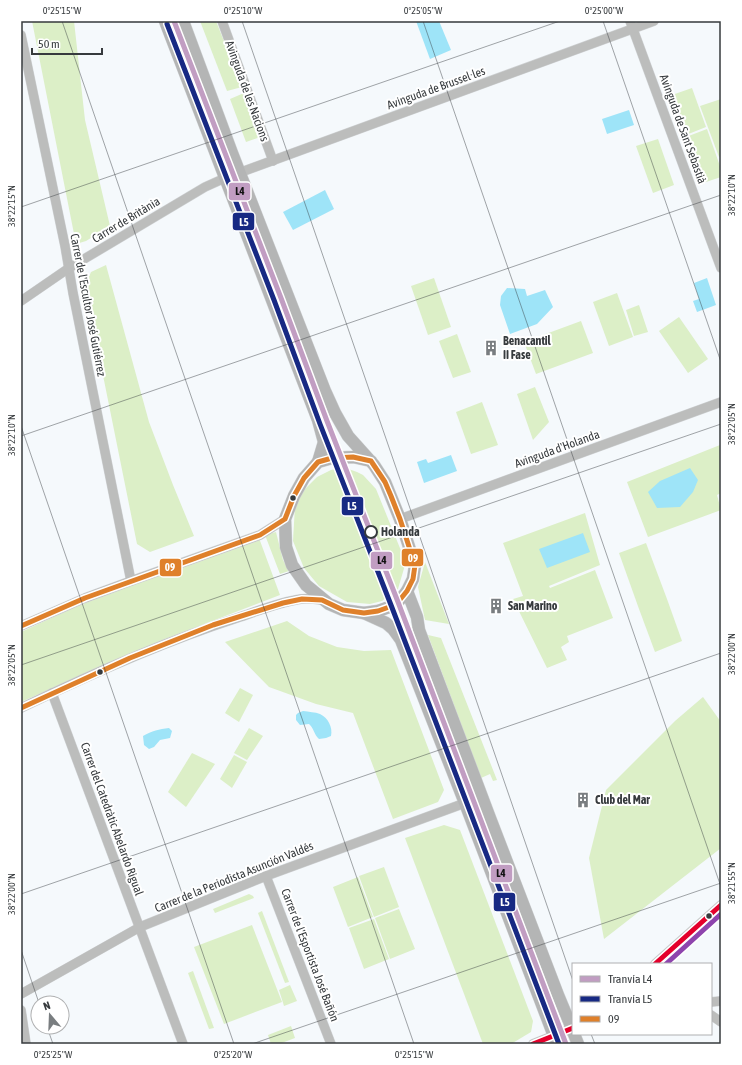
<svg xmlns="http://www.w3.org/2000/svg" width="742" height="1065" viewBox="0 0 742 1065" font-family="'Asap Condensed',sans-serif">
<style>
.green{fill:#dcefc7}
.water{fill:#9ee4f8}
.lines{fill:none;stroke-linecap:round;stroke-linejoin:round}
.minor-casing{stroke:#d0d3d5;stroke-width:10}
.major-casing{stroke:#d0d3d5;stroke-width:13}
.minor{stroke:#bcbdbc;stroke-width:9}
.major{stroke:#b4b5b5;stroke-width:12}
.bus-1-casing{stroke:#fff;stroke-width:8}
.bus-2-casing{stroke:#fff;stroke-width:8}
.bus-3-casing{stroke:#fff;stroke-width:8}
.bus-1{stroke:#df802a;stroke-width:5}
.bus-2{stroke:#e4002b;stroke-width:5}
.bus-3{stroke:#8e44ad;stroke-width:5}
.tram-1-casing{stroke:#fff;stroke-width:8}
.tram-2-casing{stroke:#fff;stroke-width:8}
.tram-1{stroke:#c19dc2;stroke-width:5}
.tram-2{stroke:#172983;stroke-width:5}
.ticks{fill:none;stroke:#363a3d;stroke-width:1;stroke-opacity:0.45}
.bus-dot{fill:#363a3d;stroke:#fff;stroke-width:1.5}
.stop-dot{fill:#fff;stroke:#363a3d;stroke-width:2}
.labels{text-anchor:middle;dominant-baseline:central;stroke-width:4;stroke-linejoin:round;paint-order:stroke}
.street-label{font-size:12px;fill:#363a3d;stroke:#fff}
.poi-label{font-size:12px;font-weight:bold;fill:#363a3d;stroke:#fff;text-anchor:start}
.stop-label{font-size:12px;font-weight:bold;fill:#363a3d;stroke:#fff;text-anchor:start}
.line-badge{stroke:#fff;stroke-width:1.5}
.badge-label{font-size:11px;text-anchor:middle;font-weight:bold;fill:#fff}
.pale-badge-label{font-size:11px;text-anchor:middle;font-weight:bold;fill:#111}
.neatline{fill:none;stroke:#363a3d;stroke-width:1.5}
.ticks-label{font-size:10px;text-anchor:middle;fill:#363a3d}
</style>
<rect width="100%" height="100%" fill="#f5f9fc"/>
<g class="green">
<polygon points="32,21 74,21 85,120 110,226 86,241 76,244"/>
<polygon points="200,21 216,21 242,87 227,91"/>
<polygon points="692,88 706,127 686,135 672,95"/>
<polygon points="244,93 260,137 246,142 230,99"/>
<polygon points="721,99 721,156 719,157 700,106"/>
<polygon points="707,129 721,169 721,177 703,183 686,137"/>
<polygon points="658,139 674,185 653,193 636,146"/>
<polygon points="106,265 149,422 173,485 194,536 150,552 137,544 85,286 91,272"/>
<polygon points="434,278 451,327 428,335 411,286"/>
<polygon points="617,293 633,337 609,346 593,302"/>
<polygon points="639,305 648,332 634,336 626,310"/>
<polygon points="679,317 708,359 688,373 659,331"/>
<polygon points="581,321 593,353 536,374 524,342"/>
<polygon points="457,334 471,372 453,378 439,341"/>
<polygon points="535,387 549,422 533,440 517,394"/>
<polygon points="482,402 498,445 471,454 456,412"/>
<polygon points="720,445 721,493 717,495 721,510 648,537 627,482"/>
<polygon points="343,467 357,472 363,475 376,489 404,558 405,565 398,589 382,601 370,604 347,602 319,586 304,568 293,541 295,506 305,489 317,477 331,470"/>
<polygon points="585,513 600,565 549,586 550,588 595,570 613,618 567,636 569,642 561,647 567,660 547,668 513,599 523,596 503,543"/>
<polygon points="276,532 283,560 289,571 280,574 265,535"/>
<polygon points="259,538 280,595 165,639 21,702 21,632 79,605 153,577"/>
<polygon points="646,543 667,599 682,641 655,652 639,609 619,553"/>
<polygon points="425,562 449,624 425,620 418,587"/>
<polygon points="287,621 309,636 337,647 364,651 391,650 444,790 438,802 393,819 353,713 316,704 269,687 225,642"/>
<polygon points="428,635 441,638 497,780 493,781 490,774 481,778"/>
<polygon points="240,688 253,695 239,722 225,713"/>
<polygon points="703,697 721,722 721,848 604,939 589,858 606,790 675,721"/>
<polygon points="249,728 263,736 247,760 234,753"/>
<polygon points="192,753 215,764 186,807 168,792"/>
<polygon points="234,755 247,762 232,788 220,779"/>
<polygon points="444,825 460,830 533,1021 531,1032 511,1044 483,1044 405,838"/>
<polygon points="384,867 399,907 374,917 359,876"/>
<polygon points="358,877 373,917 348,927 333,887"/>
<polygon points="249,894 253,896 254,898 215,913 213,909"/>
<polygon points="399,909 415,949 390,959 375,918"/>
<polygon points="262,911 289,982 285,983 258,913"/>
<polygon points="374,919 389,959 364,969 349,928"/>
<polygon points="252,925 282,1002 224,1024 194,947"/>
<polygon points="193,971 214,1028 209,1029 188,973"/>
<polygon points="290,985 297,1001 284,1006 279,990"/>
<polygon points="291,1026 295,1038 279,1044 271,1044 268,1035"/>
</g>
<g class="water">
<polygon points="416,21 439,21 451,50 430,59"/>
<polygon points="629,110 634,125 607,134 602,119"/>
<polygon points="325,190 334,209 293,230 283,212"/>
<polygon points="707,278 716,305 697,312 693,301 699,299 694,283"/>
<polygon points="507,288 525,289 527,296 545,290 553,307 537,324 510,334 500,305 501,296"/>
<polygon points="451,455 457,471 424,483 417,462 426,459 428,463"/>
<polygon points="690,468 698,480 693,492 680,507 657,508 648,492 660,481"/>
<polygon points="583,533 590,552 547,568 539,549"/>
<path d="M303,711C309,712 315,712 320,714C328,718 333,727 331,736L326,738L319,739C314,735 314,728 309,724L300,725L296,720V715L298,713Z"/>
<path d="M169,728L172,731L170,738L160,740L154,747L149,749L144,745L143,736C152,731 159,729 169,728Z"/>
</g>
<g class="lines">
<g class="minor-casing">
<g id="minor">
<polyline points="222,21 273,161"/>
<polyline points="630,21 721,268"/>
<polyline points="21,35 65,246 73,293 131,581"/>
<polyline points="21,301 69,268 205,187 225,178 654,21"/>
<polyline points="400,519 721,402"/>
<polyline points="21,626 85,598 131,581 260,535 285,519"/>
<polyline points="52,693 183,1044"/>
<path d="M21,708C91,674 163,642 237,618C258,611 279,602 301,599C308,598 315,599 322,600"/>
<polyline points="266,876 331,1044"/>
<polyline points="655,964 721,905"/>
<polyline points="21,994 140,927 266,876 465,803"/>
<polyline points="711,1002 721,1001"/>
<polyline points="21,1010 26,1044"/>
<polyline points="711,1015 721,1022"/>
<polyline points="533,1044 573,1028"/>
</g>
</g>
<g class="major-casing">
<g id="major">
<polyline points="165,21 318,420 324,442 318,462"/>
<polyline points="183,21 232,153 325,391 335,413 348,436 374,465 385,482 400,519 415,565 413,579 407,591 398,602 392,606 378,611 364,613 343,610 329,604 306,585 292,565 286,547 285,519 294,496 304,478 318,462 332,458 353,457 371,461"/>
<polyline points="407,591 417,617 419,630 490,818 558,995 573,1031"/>
<polyline points="364,613 386,623 393,629 401,640 465,803 557,1044"/>
<polyline points="574,1034 578,1044"/>
</g>
</g>
<use href="#minor" class="minor"/>
<use href="#major" class="major"/>
<g class="bus-1-casing">
<polyline id="bus-1" points="21,626 85,598 260,535 285,519 294,496 304,478 318,462 332,458 353,457 371,461 385,482 391,496 400,519 415,565 413,579 407,591 398,602 392,606 378,611 364,613 343,610 322,600 302,599 283,603 213,625 130,658 21,708"/>
</g>
<g class="bus-2-casing">
<g id="bus-2">
<polyline points="655,964 721,905"/>
<polyline points="533,1044 573,1028"/>
</g>
</g>
<g class="bus-3-casing">
<polyline id="bus-3" points="666,964 721,914"/>
</g>
<use href="#bus-1" class="bus-1"/>
<use href="#bus-2" class="bus-2"/>
<use href="#bus-3" class="bus-3"/>
<g class="tram-1-casing">
<polyline id="tram-1" points="174,21 281,298 327,421 398,602 566,1044"/>
</g>
<g class="tram-2-casing">
<polyline id="tram-2" points="167,24 274,300 320,424 391,605 559,1044"/>
</g>
<use href="#tram-1" class="tram-1"/>
<use href="#tram-2" class="tram-2"/>
</g>
<path class="ticks" d="M62,21L414,1044M242,21L573,981M423,21L721,887M603,21L721,362M21,207L560,21M21,426L234,1044M21,436L721,195M21,665L721,424M21,894L721,653M21,950L39,1003M47,1027L53,1044M591,1034L595,1044M252,1044L721,883"/>
<defs>
<g id="building-bare" transform="scale(1.2)"><path d="M-4-6H4V6H1V3H-1V6H-4ZM-2.5-4.3h1.7v1.8h-1.7ZM.8-4.3h1.7v1.8H.8ZM-2.5-1h1.7V.8h-1.7ZM.8-1h1.7V.8H.8Z" fill="#797d80" stroke="#fff" stroke-width="2.5" paint-order="stroke"/></g>
</defs>
<g fill-rule="evenodd">
<use href="#building-bare" x="491" y="348"/>
<use href="#building-bare" x="496" y="606"/>
<use href="#building-bare" x="583" y="800"/>
</g>
<g class="bus-dot">
<circle cx="293" cy="498" r="3.5"/>
<circle cx="100" cy="672" r="3.5"/>
<circle cx="709" cy="916" r="3.5"/>
</g>
<circle class="stop-dot" cx="371" cy="532" r="6"/>
<g class="labels">
<g class="street-label">
<text transform="translate(436 88) rotate(-20)">Avinguda de Brussel·les</text>
<text transform="translate(247 91) rotate(70)">Avinguda de les Nacions</text>
<text transform="translate(683 129) rotate(70)">Avinguda de Sant Sebastià</text>
<text transform="translate(126 220) rotate(-31)">Carrer de Britània</text>
<text transform="translate(88 305) rotate(79)">Carrer de l'Escultor José Gutiérrez</text>
<text transform="translate(557 449) rotate(-20)">Avinguda d'Holanda</text>
<text transform="translate(112 819) rotate(70)">Carrer del Catedràtic Abelardo Rigual</text>
<text transform="translate(234 877) rotate(-22)">Carrer de la Periodista Asunción Valdés</text>
<text transform="translate(310 955) rotate(69)">Carrer de l'Esportista José Bañón</text>
</g>
<g class="poi-label">
<text x="503" y="341">Benacantil<tspan x="503" dy="14">II Fase</tspan></text>
<text x="508" y="606">San Marino</text>
<text x="595" y="800">Club del Mar</text>
</g>
<g class="stop-label">
<text x="381" y="532">Holanda</text>
</g>
</g>
<g class="line-badge">
<rect x="228" y="182" width="23" height="19" rx="4" fill="#c19dc2"/>
<rect x="232" y="212" width="23" height="19" rx="4" fill="#172983"/>
<rect x="341" y="496" width="23" height="20" rx="4" fill="#172983"/>
<rect x="401" y="548" width="23" height="19" rx="4" fill="#df802a"/>
<rect x="370" y="551" width="23" height="19" rx="4" fill="#c19dc2"/>
<rect x="159" y="558" width="23" height="19" rx="4" fill="#df802a"/>
<rect x="490" y="864" width="23" height="19" rx="4" fill="#c19dc2"/>
<rect x="493" y="892" width="23" height="20" rx="4" fill="#172983"/>
</g>
<g class="badge-label">
<text x="244" y="226">L5</text>
<text x="352" y="510">L5</text>
<text x="413" y="562">09</text>
<text x="170" y="571">09</text>
<text x="505" y="906">L5</text>
</g>
<g class="pale-badge-label">
<text x="240" y="195">L4</text>
<text x="382" y="564">L4</text>
<text x="501" y="877">L4</text>
</g>
<rect width="742" height="1065" fill="none" stroke="#ffffff" stroke-width="44"/>
<rect x="572" y="963" width="140" height="72" fill="#ffffff" stroke="#afb0b1"/>
<rect x="580" y="976" width="20" height="6" fill="#c19dc2" stroke="#afb0b1"/>
<text x="608" y="983" font-size="12" fill="#363a3d">Tranvía L4</text>
<rect x="580" y="996" width="20" height="6" fill="#172983" stroke="#afb0b1"/>
<text x="608" y="1003" font-size="12" fill="#363a3d">Tranvía L5</text>
<rect x="580" y="1016" width="20" height="6" fill="#df802a" stroke="#afb0b1"/>
<text x="608" y="1023" font-size="12" fill="#363a3d">09</text>
<g transform="translate(50 1015) rotate(341)"><circle r="19" fill="#ffffff" stroke="#afb0b1"/>
<path d="M0-3L7 15L0 10L-7 15Z" fill="#797d80"/>
<text y="-6" font-size="11" font-weight="bold" text-anchor="middle" fill="#363a3d">N</text>
</g>
<path d="M32 48v6h70v-6" fill="none" stroke="#363a3d" stroke-width="2"/>
<text x="38" y="48" font-size="12" fill="#363a3d" stroke="#ffffff" stroke-width="3" paint-order="stroke">50 m</text>
<rect x="22" y="22" width="698" height="1021" class="neatline"/>
<g class="ticks-label">
<text x="62" y="14">0°25'15"W</text>
<text x="243" y="14">0°25'10"W</text>
<text x="423" y="14">0°25'05"W</text>
<text x="604" y="14">0°25'00"W</text>
<text transform="translate(731 195) rotate(-90)" y="4">38°22'10"N</text>
<text transform="translate(11 206) rotate(-90)" y="4">38°22'15"N</text>
<text transform="translate(731 424) rotate(-90)" y="4">38°22'05"N</text>
<text transform="translate(11 435) rotate(-90)" y="4">38°22'10"N</text>
<text transform="translate(731 654) rotate(-90)" y="4">38°22'00"N</text>
<text transform="translate(11 665) rotate(-90)" y="4">38°22'05"N</text>
<text transform="translate(731 883) rotate(-90)" y="4">38°21'55"N</text>
<text transform="translate(11 894) rotate(-90)" y="4">38°22'00"N</text>
<text x="53" y="1058">0°25'25"W</text>
<text x="233" y="1058">0°25'20"W</text>
<text x="414" y="1058">0°25'15"W</text>
</g>
</svg>
